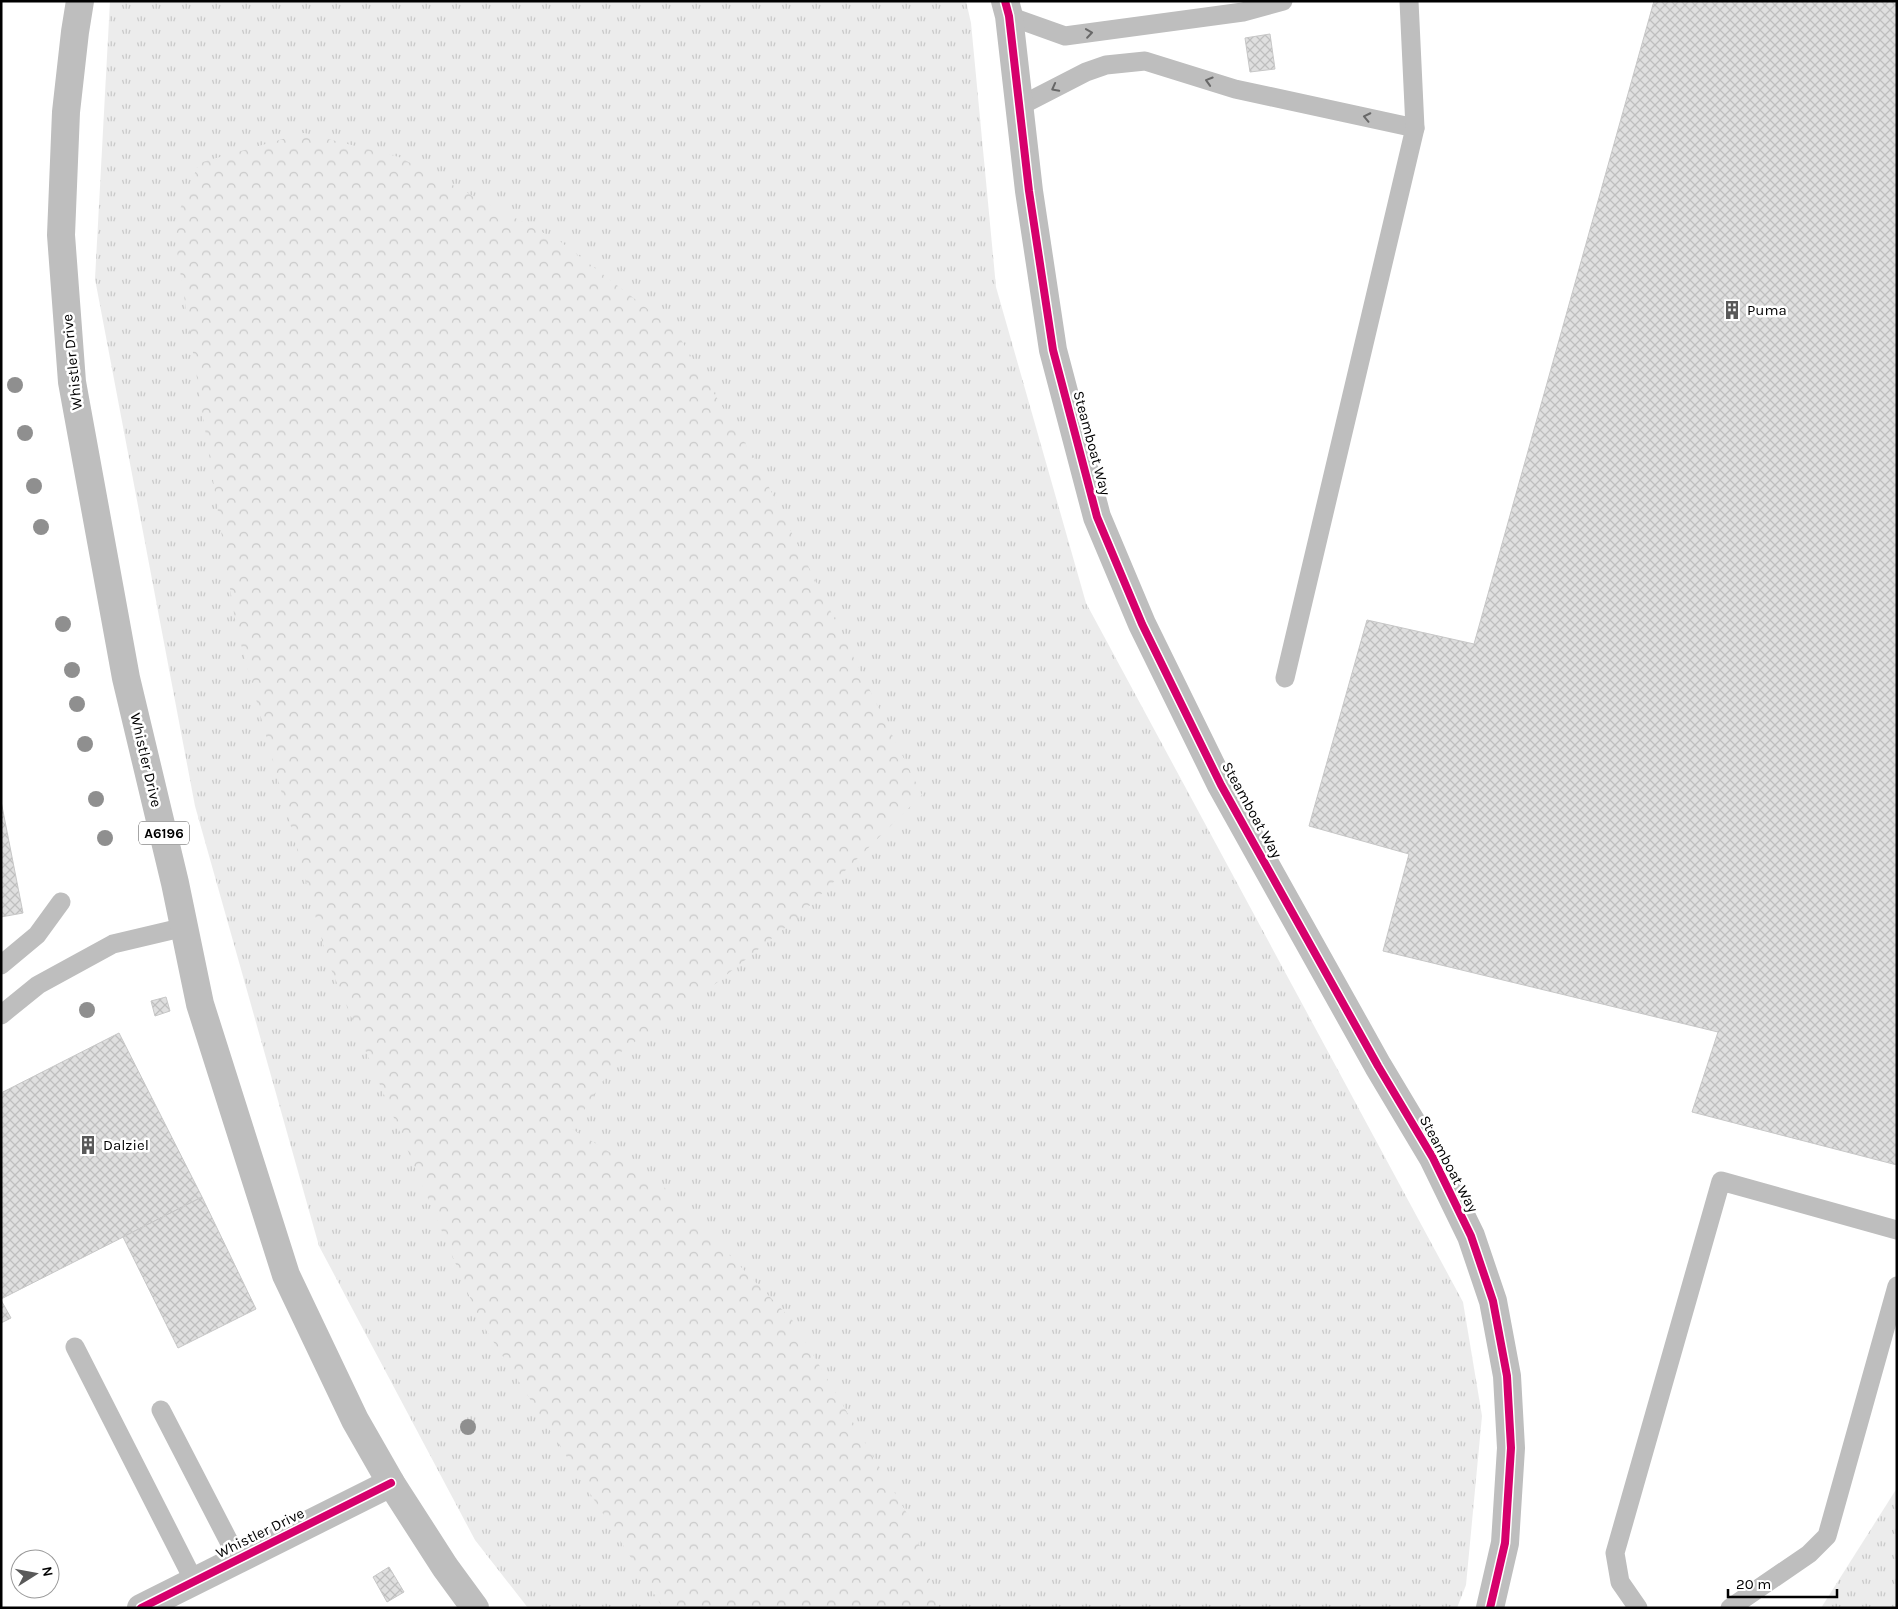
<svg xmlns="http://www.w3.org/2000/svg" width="1898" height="1609" viewBox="0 0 1898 1609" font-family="Karla,sans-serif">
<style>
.grass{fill:url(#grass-tufts)}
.forest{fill:url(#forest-crowns)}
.building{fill:url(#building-cross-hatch);stroke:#c7c7c7}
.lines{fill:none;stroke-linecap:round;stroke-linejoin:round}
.service{stroke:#bebebe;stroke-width:19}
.minor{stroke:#bebebe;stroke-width:28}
.primary{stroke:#bebebe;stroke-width:28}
.cycleway-casing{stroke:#fff;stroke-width:11}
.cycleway{stroke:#d6006c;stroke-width:8}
.tree{fill:#8f8f8f}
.oneway{stroke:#686868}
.labels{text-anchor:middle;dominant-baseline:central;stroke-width:5;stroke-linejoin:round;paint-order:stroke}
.shield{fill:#fff;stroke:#4c4c4c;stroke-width:1}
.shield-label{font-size:14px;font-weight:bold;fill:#000}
.poi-label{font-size:15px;fill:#000;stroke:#fff;text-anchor:start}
.street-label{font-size:15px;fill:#000;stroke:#fff}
</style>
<defs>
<pattern id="grass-tufts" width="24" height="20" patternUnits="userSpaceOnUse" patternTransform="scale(1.25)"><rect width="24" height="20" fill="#ececec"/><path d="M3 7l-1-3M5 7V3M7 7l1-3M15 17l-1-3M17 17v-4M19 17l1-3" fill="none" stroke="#c9c9c9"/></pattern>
<pattern id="forest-crowns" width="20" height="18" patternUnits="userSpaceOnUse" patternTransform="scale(1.25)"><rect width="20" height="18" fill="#ececec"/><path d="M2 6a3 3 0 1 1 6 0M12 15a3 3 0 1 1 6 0" fill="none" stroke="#c9c9c9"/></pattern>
<pattern id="building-cross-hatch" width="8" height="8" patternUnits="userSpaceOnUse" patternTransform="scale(1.25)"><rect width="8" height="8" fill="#dfdfdf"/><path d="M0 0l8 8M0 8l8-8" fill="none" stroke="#bebebe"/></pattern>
</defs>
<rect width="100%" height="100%" fill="#fff"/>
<g class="grass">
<polygon points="110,1 966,1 971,23 996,287 1086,603 1463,1302 1482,1416 1466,1585 1457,1608 528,1608 475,1540 319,1246 195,806 95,279"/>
<polygon points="1897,1488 1897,1608 1821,1608"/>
</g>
<polygon class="forest" points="304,133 399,157 561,242 675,330 757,463 922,795 796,919 709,989 622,1051 572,1129 661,1184 793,1321 912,1522 939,1608 663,1608 479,1319 328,962 236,626 173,226 199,163"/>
<g class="building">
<polygon points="1654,1 1897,1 1897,1165 1692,1112 1718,1032 1383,951 1409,854 1309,826 1367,620 1474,644"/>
<polygon points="1270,34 1275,69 1250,72 1245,38"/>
<polygon points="1,801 23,913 1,917"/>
<polygon points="166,997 170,1011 155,1016 151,1001"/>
<polygon points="119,1033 202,1197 1,1299 1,1093"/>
<polygon points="202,1197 256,1309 178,1348 123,1237"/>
<polygon points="1,1300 11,1318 1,1323"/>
<polygon points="389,1567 404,1592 387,1602 373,1577"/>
</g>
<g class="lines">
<g class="service">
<polyline points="1009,16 1065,36 1243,12 1283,1"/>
<polyline points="1018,107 1086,72 1106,65 1145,61 1235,89 1415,128"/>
<polyline points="1285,678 1415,128 1409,1"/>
<polyline points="1,965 37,935 61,902"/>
<polyline points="1,1015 38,985 113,944 185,927"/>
<polyline points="75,1347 194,1581"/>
<polyline points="161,1410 238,1559"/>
<polyline points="1638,1608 1620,1582 1615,1553 1721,1181 1897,1230"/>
<polyline points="1730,1608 1809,1554 1827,1536 1897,1286"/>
</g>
<g class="minor">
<polyline points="1005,1 1009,16 1029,191 1053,350 1097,517 1142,624 1221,785 1378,1066 1433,1158 1471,1236 1493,1301 1507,1376 1511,1448 1505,1543 1490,1608"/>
<polyline points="141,1608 391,1483"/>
</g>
<polyline class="primary" points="80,1 75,32 66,112 61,235 72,382 126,678 175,883 200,1004 286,1275 355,1420 391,1483 445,1567 475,1608"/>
<g class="cycleway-casing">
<g id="cycleway">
<polyline points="1005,1 1009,16 1029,191 1053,350 1097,517 1142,624 1221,785 1378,1066 1433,1158 1471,1236 1493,1301 1507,1376 1511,1448 1505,1543 1490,1608"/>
<polyline points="141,1608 391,1483"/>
</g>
</g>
<use href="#cycleway" class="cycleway"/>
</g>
<g class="tree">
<circle cx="15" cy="385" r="8"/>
<circle cx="25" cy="433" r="8"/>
<circle cx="34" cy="486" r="8"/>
<circle cx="41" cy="527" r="8"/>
<circle cx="63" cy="624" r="8"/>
<circle cx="72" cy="670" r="8"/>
<circle cx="77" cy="704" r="8"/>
<circle cx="85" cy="744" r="8"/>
<circle cx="96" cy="799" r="8"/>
<circle cx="105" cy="838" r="8"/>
<circle cx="87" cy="1010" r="8"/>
<circle cx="468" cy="1427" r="8"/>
</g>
<defs><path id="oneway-chevron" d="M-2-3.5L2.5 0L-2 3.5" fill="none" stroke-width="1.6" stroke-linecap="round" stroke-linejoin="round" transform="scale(1.25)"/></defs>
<g class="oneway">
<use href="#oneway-chevron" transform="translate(1089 33) rotate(-8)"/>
<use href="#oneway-chevron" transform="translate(1209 81) rotate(-163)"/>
<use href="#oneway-chevron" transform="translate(1055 88) rotate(152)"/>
<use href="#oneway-chevron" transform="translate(1367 117) rotate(-168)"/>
</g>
<defs>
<g id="building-bare" transform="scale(1.5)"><path d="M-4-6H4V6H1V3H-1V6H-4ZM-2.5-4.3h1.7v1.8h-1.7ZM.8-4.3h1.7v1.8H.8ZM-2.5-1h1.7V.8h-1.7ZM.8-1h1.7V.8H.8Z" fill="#595959" stroke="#fff" stroke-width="2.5" paint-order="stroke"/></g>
</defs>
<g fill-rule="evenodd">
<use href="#building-bare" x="1732" y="310"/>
<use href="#building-bare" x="88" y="1145"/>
</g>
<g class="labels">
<rect class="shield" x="139" y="821.5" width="50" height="23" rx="4"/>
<g class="shield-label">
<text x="164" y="833">A6196</text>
</g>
<g class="poi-label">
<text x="1747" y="310">Puma</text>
<text x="103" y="1145">Dalziel</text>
</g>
<g class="street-label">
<text transform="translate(72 362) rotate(-96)">Whistler Drive</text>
<text transform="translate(1092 443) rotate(75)">Steamboat Way</text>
<text transform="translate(146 760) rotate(77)">Whistler Drive</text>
<text transform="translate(1252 810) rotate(61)">Steamboat Way</text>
<text transform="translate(1449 1164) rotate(62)">Steamboat Way</text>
<text transform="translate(260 1533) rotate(-26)">Whistler Drive</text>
</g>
</g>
<rect width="1898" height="1609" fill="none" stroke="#000000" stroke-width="5"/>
<g transform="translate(35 1574) rotate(79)"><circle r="24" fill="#ffffff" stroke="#999999"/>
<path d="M0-4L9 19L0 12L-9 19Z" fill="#595959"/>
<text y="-8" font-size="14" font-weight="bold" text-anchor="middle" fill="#000000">N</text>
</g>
<path d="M1728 1589v8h109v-8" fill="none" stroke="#000000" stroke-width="2.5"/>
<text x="1736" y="1589" font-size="15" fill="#000000" stroke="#ffffff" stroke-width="4" paint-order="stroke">20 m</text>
</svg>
